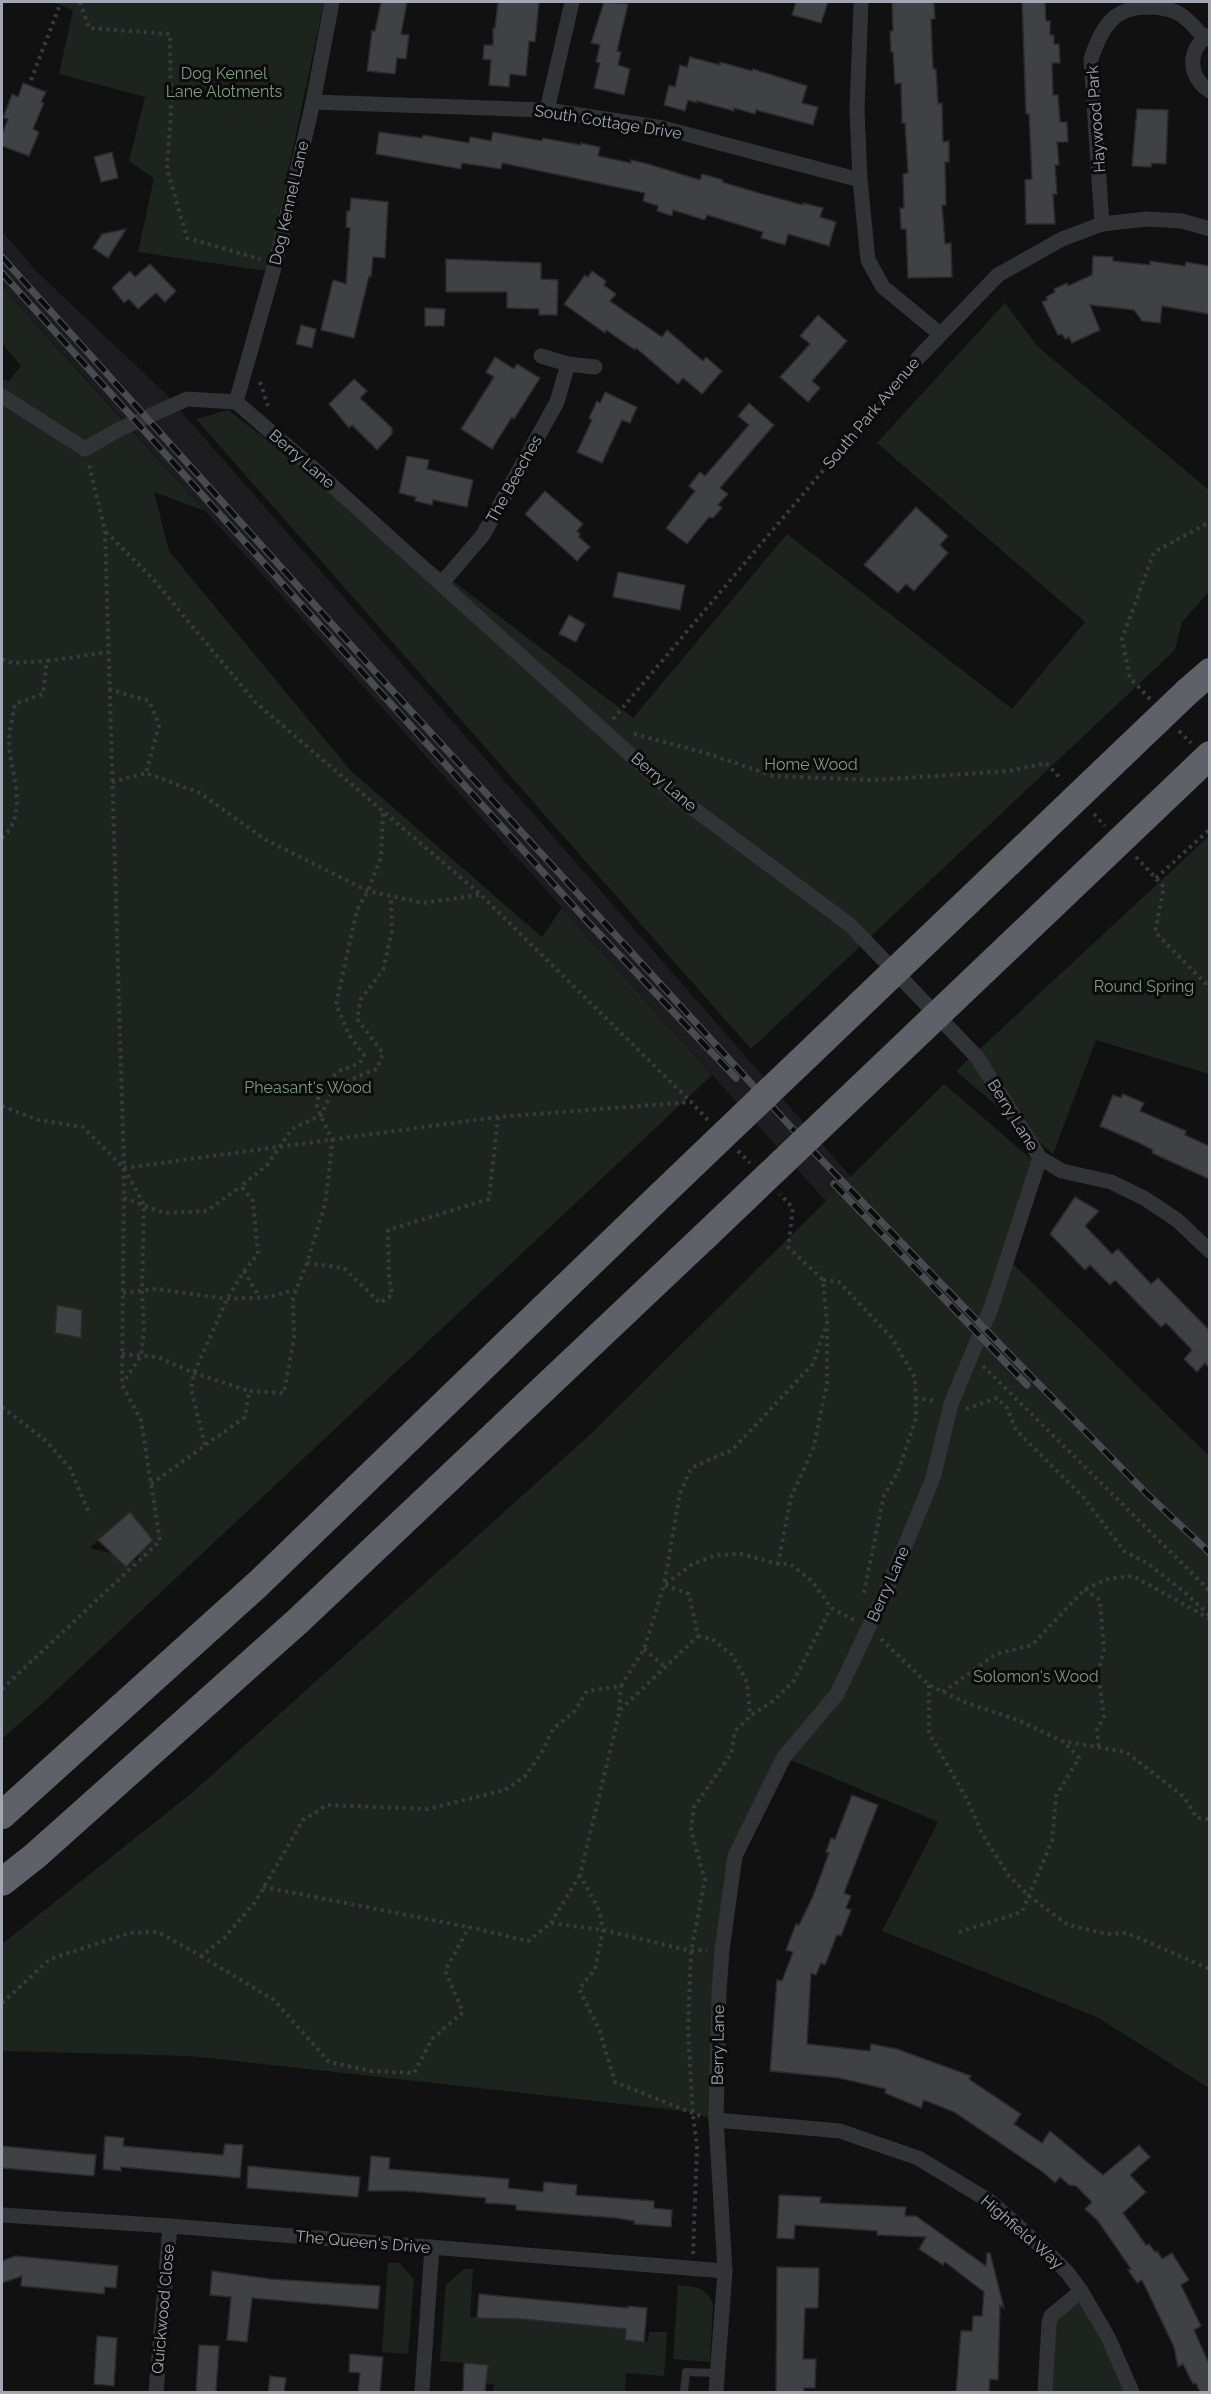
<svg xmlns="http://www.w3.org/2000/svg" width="1211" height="2394" viewBox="0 0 1211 2394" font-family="Raleway,sans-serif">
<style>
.built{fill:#1d1d1f}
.green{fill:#1d241e;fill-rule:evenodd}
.building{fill:#404145;stroke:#2b2b2e;stroke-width:1.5}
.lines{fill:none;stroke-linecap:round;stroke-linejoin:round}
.path{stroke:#383a3e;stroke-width:4;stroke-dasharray:3 4.5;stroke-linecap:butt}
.lane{stroke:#323337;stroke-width:8}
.street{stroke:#323337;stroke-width:15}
.highway{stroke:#5e6168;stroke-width:28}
.rail-casing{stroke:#494b50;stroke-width:7}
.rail{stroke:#0c0c0d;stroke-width:4.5;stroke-dasharray:14;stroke-linecap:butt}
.highway-bridge{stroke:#5e6168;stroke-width:28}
.labels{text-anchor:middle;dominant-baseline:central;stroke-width:6;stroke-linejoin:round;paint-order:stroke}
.park-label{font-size:16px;fill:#7a9d7c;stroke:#0c0c0d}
.street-label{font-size:16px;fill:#a3a7b2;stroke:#0c0c0d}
</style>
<rect width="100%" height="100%" fill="#111112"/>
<polygon class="built" points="2,231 36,271 164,392 894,1226 868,1248 73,364 2,287"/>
<g class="green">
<polygon points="53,2 324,2 267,271 138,252 154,178 129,161 145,97 59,74 73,10"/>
<path d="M2,287L205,511L154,492L169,551L351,771L542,937L562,908L712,1075L44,1702L2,1739V379L9,381L21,366L2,343ZM130,1512L140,1561L90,1548Z"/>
<polygon points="1005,303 1037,346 1209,490 1209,592 1182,622 1175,650 751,1049 196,419 228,410 633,718 787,534 1012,709 1085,622 877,443"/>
<polygon points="1209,836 1209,1074 1096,1040 1053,1154 956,1071"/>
<polygon points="944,1084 1038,1165 1007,1258 1209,1456 1209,2088 1097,2017 882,1931 938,1822 784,1757 735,1856 711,2118 684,2111 191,2056 2,2051 2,1944 193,1792 594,1431"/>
<polygon points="388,2263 399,2263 414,2279 408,2354 382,2352"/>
<polygon points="464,2269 473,2269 470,2317 497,2319 521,2319 626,2329 625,2340 648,2342 649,2332 667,2332 664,2376 626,2373 625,2392 493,2392 494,2384 486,2384 487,2365 440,2361 446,2285"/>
<path d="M678,2285C695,2287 707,2287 713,2305L710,2362L673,2359Z"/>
<polygon points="1081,2291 1132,2392 1045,2392 1049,2323"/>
</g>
<g class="building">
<polygon points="381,2 407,2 401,34 409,35 406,59 397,58 395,74 367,71 372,31 375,31"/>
<polygon points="498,2 539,2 535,42 529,41 526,76 510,74 509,87 489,85 491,60 483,59 484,45 493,45 493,28 495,28"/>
<polygon points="604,2 628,4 617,51 621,52 618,65 630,69 624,95 594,88 600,63 596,62 600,45 591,43"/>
<polygon points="796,2 828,2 821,23 792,15"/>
<polygon points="892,2 934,2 935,19 931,19 933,69 936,69 938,104 942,103 943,142 949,141 949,162 945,162 946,205 942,205 945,244 951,243 952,277 908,278 906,229 901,229 900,208 904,208 903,174 908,173 905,123 902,123 901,83 895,84 893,52 891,52 890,31 893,31"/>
<polygon points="1022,2 1045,2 1046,21 1050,21 1050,35 1054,35 1054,44 1059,44 1060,63 1052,63 1053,95 1058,95 1060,122 1067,122 1068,142 1057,142 1059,165 1055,165 1057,194 1053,194 1055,224 1026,224 1025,180 1032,179 1029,114 1026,114"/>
<polygon points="690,57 720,65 720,62 752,71 753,69 807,86 802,103 818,107 813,125 756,110 755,114 734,108 734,111 697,101 697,103 688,100 685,111 664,105 669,85 675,87 680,65 687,67"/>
<polygon points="23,83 46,92 41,102 44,103 33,129 39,132 29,156 2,146 2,134 8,119 3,118 12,94 18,97"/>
<polygon points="1137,109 1168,110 1166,164 1152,163 1151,167 1132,166"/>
<polygon points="379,132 422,138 423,135 469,143 470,137 491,141 493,132 542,141 543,138 581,145 581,143 600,147 598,156 631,163 631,160 648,164 700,180 702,174 723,180 722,182 766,195 803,205 803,203 823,208 820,217 836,222 829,246 788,234 785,245 761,238 763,232 707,215 705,220 673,210 672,216 657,211 658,206 643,201 645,193 502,163 501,169 462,163 461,169 376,154"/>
<polygon points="112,152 118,178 101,182 94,157"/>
<polygon points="351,198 388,202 385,258 373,257 371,277 369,276 354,338 321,330 333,280 346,284 350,228 346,227 347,211 350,211"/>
<polygon points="126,229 108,258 93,248 102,234"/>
<polygon points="1093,256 1113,257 1113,261 1150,265 1150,261 1185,266 1186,262 1209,266 1209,314 1162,306 1160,323 1142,321 1134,310 1090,305 1100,330 1072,343 1069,337 1065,339 1062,334 1058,335 1042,302 1047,300 1046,297 1055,292 1054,289 1067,283 1068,286 1092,275"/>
<polygon points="446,259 541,263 541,279 558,280 557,315 539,315 539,309 507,308 507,292 446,292"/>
<polygon points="150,264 176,291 165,302 156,293 138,309 129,299 124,303 112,288 130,271 135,277"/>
<polygon points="592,271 606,281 604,285 616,294 610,301 662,337 667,330 703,361 706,357 722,371 702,394 683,378 678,384 636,348 635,350 606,330 605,333 564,304 585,275 588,277"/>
<polygon points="425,308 445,309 444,326 425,326"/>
<polygon points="818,315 847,341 812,381 820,388 808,402 780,377 810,344 800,336"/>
<polygon points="301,325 316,329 312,348 296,344"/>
<polygon points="495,357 514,369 517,364 540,378 514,419 512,417 492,449 461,429 494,377 486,372"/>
<polygon points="354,379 367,391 360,398 392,428 392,434 377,450 352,425 349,428 329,404"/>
<polygon points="605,392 637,407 630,423 622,420 602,463 577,452 592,420 589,418 597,401 600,403"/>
<polygon points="749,403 774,425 720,488 728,494 718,505 722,508 713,518 709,517 687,544 666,528 695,491 689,486 700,472 705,476 749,425 738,416"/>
<polygon points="407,456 429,460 427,469 473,480 467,507 433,500 432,505 415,501 416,497 399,493"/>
<polygon points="545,491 583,524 577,531 580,534 579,537 590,547 577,561 525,514"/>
<polygon points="916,507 948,536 940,545 948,553 914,591 906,584 898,593 864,565"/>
<polygon points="618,572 685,585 680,610 613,597"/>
<polygon points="569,615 585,624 576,642 559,634"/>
<polygon points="1123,1094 1144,1103 1140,1111 1186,1131 1185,1135 1209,1146 1209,1179 1152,1153 1153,1150 1137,1142 1100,1126 1113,1095 1121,1098"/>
<polygon points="1075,1197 1099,1211 1085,1226 1112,1254 1118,1249 1151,1284 1158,1278 1209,1330 1209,1368 1205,1363 1197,1372 1184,1359 1192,1350 1166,1323 1161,1327 1115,1280 1110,1285 1090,1265 1085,1270 1050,1234"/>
<polygon points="57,1305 82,1310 81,1338 55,1333"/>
<polygon points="130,1512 153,1540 126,1567 98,1540"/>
<polygon points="852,1795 878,1805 844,1893 851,1896 846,1908 851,1910 841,1936 837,1935 825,1965 821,1963 816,1975 811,1973 807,2044 870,2051 871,2044 897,2049 971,2076 969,2079 1021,2114 1014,2124 1042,2143 1050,2131 1103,2175 1139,2145 1150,2157 1130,2175 1146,2192 1123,2213 1146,2245 1149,2244 1155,2252 1157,2251 1162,2259 1172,2253 1189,2280 1181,2285 1201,2326 1194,2330 1209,2364 1209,2392 1200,2392 1196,2383 1193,2384 1183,2364 1178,2367 1174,2347 1142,2280 1137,2283 1128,2270 1131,2269 1098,2221 1085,2209 1092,2202 1076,2186 1069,2185 1060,2177 1055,2183 1043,2172 954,2112 924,2100 921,2108 885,2093 886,2089 839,2078 770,2071 777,1980 782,1981 793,1952 786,1950 796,1924 799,1925 813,1896 829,1853 826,1852 831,1838 835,1839"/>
<polygon points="105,2136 124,2138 123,2146 223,2155 225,2144 243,2145 240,2178 121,2167 121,2171 103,2169"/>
<polygon points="2,2146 96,2155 94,2176 2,2168"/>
<polygon points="371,2156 390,2158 389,2169 509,2179 508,2188 543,2192 544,2182 577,2185 576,2195 654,2201 654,2208 672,2210 671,2227 634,2224 634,2221 616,2218 516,2210 516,2205 485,2203 486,2198 406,2191 368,2191"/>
<polygon points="248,2166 360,2177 358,2197 247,2188"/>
<polygon points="779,2195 821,2197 820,2203 906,2207 905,2216 916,2216 986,2266 987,2253 990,2253 1004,2308 1000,2305 998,2380 990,2379 989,2392 956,2392 961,2331 972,2331 973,2316 982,2316 984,2292 945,2262 943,2265 919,2249 926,2237 877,2235 877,2231 795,2225 794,2239 777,2238"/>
<polygon points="15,2256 118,2266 116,2288 105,2287 104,2294 21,2286 22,2276 2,2283 2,2261"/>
<polygon points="777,2267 819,2268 818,2308 805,2308 803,2359 816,2359 815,2388 804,2388 804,2392 776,2392"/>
<polygon points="212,2271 271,2279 380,2286 378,2309 252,2298 247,2342 227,2340 231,2297 210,2295"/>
<polygon points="479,2294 628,2308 628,2306 647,2308 644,2342 625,2340 626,2329 521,2319 477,2318"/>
<polygon points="97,2336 117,2338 114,2386 94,2384"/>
<polygon points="199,2345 219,2346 216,2392 196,2392"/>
<polygon points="350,2354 383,2357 380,2392 358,2392 360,2373 349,2372"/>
<polygon points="464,2363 488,2365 485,2392 463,2392"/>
<polygon points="270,2376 286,2378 284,2392 268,2392"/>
</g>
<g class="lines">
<g class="path">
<polyline points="80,2 89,28 170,34 171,112 167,169 187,238 260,259"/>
<polyline points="31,80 61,2"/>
<polyline points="260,382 268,406"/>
<polyline points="106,532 153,579 256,703 480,894 690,1101"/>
<polyline points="2,659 12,663 47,661"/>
<polyline points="109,689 149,701 159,725 146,773"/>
<polyline points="1150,699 1130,678 1122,639 1154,552 1210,522"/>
<polyline points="613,719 908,370"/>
<polyline points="1179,731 1191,743"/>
<polyline points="634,734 706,753 773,776 873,780 1009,771 1046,763 1062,780"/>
<polyline points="112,782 146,773 200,793 266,840 368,891 423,903 479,895"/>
<polyline points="1094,814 1105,826"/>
<path d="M2,838C30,813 10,773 9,742C9,730 13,716 15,704L43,694L47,661L108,652"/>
<polyline points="1136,857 1164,887 1155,932 1205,983 1210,983"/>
<polyline points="1156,878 1210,829"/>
<polyline points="2,1106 38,1120 83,1127 124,1168 144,1205 142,1291 144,1329 141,1356 123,1383"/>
<polyline points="738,1151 750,1163"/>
<polyline points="124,1168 498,1117 691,1102 708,1120"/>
<polyline points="124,1198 164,1213 207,1211 241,1186"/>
<polyline points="307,1263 344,1268 380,1303 392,1295 389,1276 388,1230 489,1199 498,1117"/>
<polyline points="244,1271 259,1297"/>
<polyline points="823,1280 839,1282 892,1338 915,1378 916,1418 898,1472 884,1495 863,1597"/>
<polyline points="123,1293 156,1289 227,1299 268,1297 295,1290"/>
<polyline points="122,1354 158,1357 194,1373 249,1391"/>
<polyline points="983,1366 1210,1591"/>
<polyline points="915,1398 936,1401"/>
<polyline points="2,1407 45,1440 70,1468 90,1515"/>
<polyline points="966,1409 997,1398 1007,1408 1016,1430 1084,1498 1124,1551 1147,1563 1188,1595 1210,1616"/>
<polyline points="205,1445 191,1389 194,1373 227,1299 244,1271 258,1254 253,1201 241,1186 267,1165 292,1129 321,1115 333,1090 356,1077 377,1069 383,1053 357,1019 361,999 383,970 392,932 391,897"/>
<polyline points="151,1484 245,1417 249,1391 284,1393 294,1338 293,1298 307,1263 325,1204 330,1164 332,1140 317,1107 319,1090 339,1071 360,1063 364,1055 349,1035 336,1004 357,910 368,891 381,857 383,813"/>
<polyline points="778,1564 791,1497 813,1449 827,1383 827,1327"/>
<polyline points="1085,1589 1100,1600 1104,1650 1098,1672 1104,1717 1097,1730 1099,1748"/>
<polyline points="698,1636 712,1639 732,1655 747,1682 750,1715"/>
<polyline points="881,1639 929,1685 964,1702 1018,1720 1062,1741 1126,1752 1184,1797 1197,1818 1210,1819"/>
<polyline points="644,1649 665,1667"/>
<polyline points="929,1685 929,1733 968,1801 981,1832 1009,1876 1029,1896 1068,1925 1107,1934 1127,1933 1210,1969"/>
<polyline points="2,1689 160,1541 141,1420 122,1385 124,1168 105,531 89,465"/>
<polyline points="943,1692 996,1654 1032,1645 1085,1589 1108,1579 1133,1576 1210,1619"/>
<polyline points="619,1710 621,1686"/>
<polyline points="263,1887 469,1927 528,1941 551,1923 603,1930 691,1951 707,1950"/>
<polyline points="551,1923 580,1875"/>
<polyline points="959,1932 1022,1912 1052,1841 1056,1796 1079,1758 1063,1741"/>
<polyline points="201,1956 274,2000 329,2062 371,2071 414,2073 432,2039 463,2012 445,1971 469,1927"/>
<polyline points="2,2003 50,1959 130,1933 158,1932 201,1956 224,1938 256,1901 303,1820 327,1805 428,1809 505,1790 525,1776 541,1754 553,1729 574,1712 587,1691 621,1686 644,1649 664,1585 691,1565 716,1555 742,1554 778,1564 790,1564 812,1581 831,1608 856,1621"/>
<polyline points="700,2116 615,2082 599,2029 579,1989 595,1969 603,1930 599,1910 580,1875 620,1710 698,1636 689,1594 664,1585 680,1493 691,1468 732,1450 813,1364 827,1323 823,1280 788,1247 793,1208 780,1194"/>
<polyline points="693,2254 697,2147 693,2115 688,2030 691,1951 705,1880 691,1830 694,1807 731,1754 735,1731 750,1716 773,1701 793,1682 831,1608"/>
</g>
<polyline class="lane" points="684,2392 686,2372 718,2373"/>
<g class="street">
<polyline points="861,2 857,110 860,180 868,260 883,287 940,334"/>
<path d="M1210,35C1186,48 1188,78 1210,91"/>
<polyline points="313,102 547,110 663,128 860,180"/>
<polyline points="547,110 572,2"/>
<path d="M1102,224L1091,59C1101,29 1112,8 1146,7C1177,7 1185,15 1204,38"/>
<polyline points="541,356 568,364 595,367"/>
<polyline points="918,358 998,275 1062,239 1102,224 1147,219 1182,221 1210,229"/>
<polyline points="2,396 85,449 118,430 187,399 236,402 315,470 675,795 850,925 977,1057 1040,1158 1062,1171 1111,1182 1144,1198 1177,1220 1210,1251"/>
<polyline points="236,402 277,257 313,102 332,2"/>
<polyline points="441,584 483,535 557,402 568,364"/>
<polyline points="716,2120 840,2131 918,2158 991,2202 1047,2252 1067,2272 1081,2291 1108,2337 1132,2392"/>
<polyline points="2,2215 170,2226 725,2271"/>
<polyline points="156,2392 170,2226"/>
<polyline points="422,2392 432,2247"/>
<polyline points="716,2392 725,2271 716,2120 719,1992 722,1950 735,1856 784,1757 837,1694 888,1587 933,1478 951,1404 991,1308 1040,1158"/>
<polyline points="1045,2392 1049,2323 1051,2316 1081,2291"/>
</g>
<g class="highway">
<polyline points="1187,692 1210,672"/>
<polyline points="2,1815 258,1584 662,1194"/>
<polyline points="2,1882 35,1856 298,1621 704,1237"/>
</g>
<g class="rail-casing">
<g id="rail">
<polyline points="2,257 369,665 812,1150 1017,1362 1147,1494 1210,1553"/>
<polyline points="2,273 586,920 736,1078"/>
<polyline points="834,1184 1027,1385"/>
</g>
</g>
<use href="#rail" class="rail"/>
<g class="highway-bridge">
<polyline points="662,1194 1187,692"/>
<polyline points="704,1237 1210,755"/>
</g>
</g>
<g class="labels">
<g class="park-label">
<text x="224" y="73">Dog Kennel<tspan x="224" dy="18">Lane Alotments</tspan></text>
<text x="811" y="764">Home Wood</text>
<text x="1144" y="986">Round Spring</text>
<text x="308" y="1087">Pheasant's Wood</text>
<text x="1036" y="1676">Solomon's Wood</text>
</g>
<g class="street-label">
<text transform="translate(1096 119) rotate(-94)">Haywood Park</text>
<text transform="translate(608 122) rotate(9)">South Cottage Drive</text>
<text transform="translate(289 203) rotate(-77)">Dog Kennel Lane</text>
<text transform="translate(871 413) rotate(-50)">South Park Avenue</text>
<text transform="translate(302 459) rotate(41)">Berry Lane</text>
<text transform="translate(514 479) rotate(-61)">The Beeches</text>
<text transform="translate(664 782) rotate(41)">Berry Lane</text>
<text transform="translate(1013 1115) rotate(58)">Berry Lane</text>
<text transform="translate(888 1584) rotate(-66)">Berry Lane</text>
<text transform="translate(718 2045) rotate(-89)">Berry Lane</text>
<text transform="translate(1022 2232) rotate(41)">Highfield Way</text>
<text transform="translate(363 2242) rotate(5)">The Queen's Drive</text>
<text transform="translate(163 2309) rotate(-85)">Quickwood Close</text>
</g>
</g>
<rect width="1211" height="2394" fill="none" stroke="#a3a7b2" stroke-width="6"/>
</svg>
